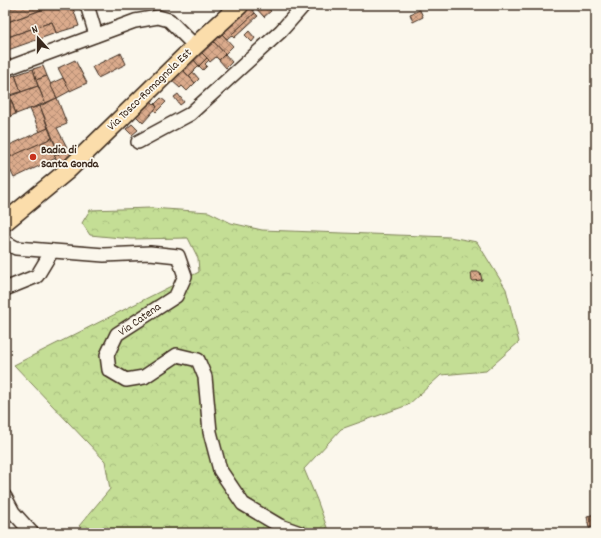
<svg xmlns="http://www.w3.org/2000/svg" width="601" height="538" viewBox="0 0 601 538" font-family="Dekko,sans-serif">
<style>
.forest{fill:url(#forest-crowns);stroke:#80845a}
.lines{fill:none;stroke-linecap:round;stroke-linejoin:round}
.stream{stroke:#60888e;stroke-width:3.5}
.building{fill:url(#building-cross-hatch);stroke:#3b2a1e}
.minor-casing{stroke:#3b2a1e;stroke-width:16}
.major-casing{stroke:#3b2a1e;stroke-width:20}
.minor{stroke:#fbf7ec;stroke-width:13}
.major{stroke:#fbddab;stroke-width:17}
.poi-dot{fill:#c8321e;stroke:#fbf7ec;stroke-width:1.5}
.labels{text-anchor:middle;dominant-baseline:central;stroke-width:3.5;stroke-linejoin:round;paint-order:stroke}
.street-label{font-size:12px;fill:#3b2a1e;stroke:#fbf7ec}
.poi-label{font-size:12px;font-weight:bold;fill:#3b2a1e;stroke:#fbf7ec;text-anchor:start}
</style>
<defs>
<pattern id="forest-crowns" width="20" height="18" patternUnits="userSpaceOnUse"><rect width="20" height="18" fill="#c4de95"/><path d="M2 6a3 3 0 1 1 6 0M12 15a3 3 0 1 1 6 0" fill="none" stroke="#a9bf80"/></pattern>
<pattern id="building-cross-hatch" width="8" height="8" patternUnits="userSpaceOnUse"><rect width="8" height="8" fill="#dbab8c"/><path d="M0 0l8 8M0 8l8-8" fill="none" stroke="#b38b72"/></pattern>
</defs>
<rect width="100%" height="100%" fill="#fbf7ec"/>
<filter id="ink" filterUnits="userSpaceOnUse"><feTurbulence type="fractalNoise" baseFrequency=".025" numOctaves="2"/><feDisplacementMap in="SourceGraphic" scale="8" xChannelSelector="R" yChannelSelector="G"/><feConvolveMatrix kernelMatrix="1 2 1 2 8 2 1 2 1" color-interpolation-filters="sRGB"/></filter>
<g filter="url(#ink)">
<polygon class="forest" points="150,208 209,212 231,223 262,230 450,237 477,242 506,289 519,342 486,371 441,375 408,405 341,429 304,469 317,500 329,533 88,533 79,526 110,489 105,461 14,365 199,272 198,258 188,238 131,239 90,235 82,223 90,210"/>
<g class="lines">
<polyline class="stream" points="5,531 6,533"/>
</g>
<g class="building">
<polygon points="21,5 46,5 47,8 5,23 5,10"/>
<polygon points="46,5 72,5 79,26 56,33 52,22 5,38 5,23 47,8"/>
<polygon points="257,5 264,5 271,11 264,17 255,7"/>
<polygon points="250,6 255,13 227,39 221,33"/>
<polygon points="420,10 423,17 413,22 410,14"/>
<polygon points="255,13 258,16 234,38 231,35"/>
<polygon points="52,22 56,33 5,51 5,38"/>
<polygon points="249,31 255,38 252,42 245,35"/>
<polygon points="221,33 233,46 225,54 213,41"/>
<polygon points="213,41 225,54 219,60 216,57 210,62 201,52"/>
<polygon points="201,52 207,58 199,66 193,59"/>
<polygon points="121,53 126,64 98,78 92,67"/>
<polygon points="225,54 232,62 226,68 219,60"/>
<polygon points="207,58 209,60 205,64 207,66 203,70 199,66"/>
<polygon points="193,59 199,66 189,76 182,69"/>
<polygon points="75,60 87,83 70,91 58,68"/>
<polygon points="43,66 47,76 36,80 33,69"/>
<polygon points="33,69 38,86 21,92 15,75"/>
<polygon points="182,69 195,83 187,91 182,86 180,88 171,80"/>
<polygon points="193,72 199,79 195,83 189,76"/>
<polygon points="15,75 21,92 5,96 5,91 10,89 6,78"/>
<polygon points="47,76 57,98 45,103 36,80"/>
<polygon points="63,78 70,91 57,98 50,84"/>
<polygon points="38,86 45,103 16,114 10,96"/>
<polygon points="178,94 184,102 180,105 174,97"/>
<polygon points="9,95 16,114 5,118 5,96"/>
<polygon points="57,98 67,124 57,128 71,155 59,166 54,156 59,154 40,106"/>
<polygon points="161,98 166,102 156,112 154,110 157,107 155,104"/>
<polygon points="151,101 157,107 143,123 136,116"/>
<polygon points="40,106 48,128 40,132 30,109"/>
<polygon points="132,124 138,130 132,135 126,129"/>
<polygon points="48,128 52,138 7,159 5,153 5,147"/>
<polygon points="52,138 59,154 54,156 56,158 14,178 5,159"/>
<polygon points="471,272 480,272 482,280 472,281"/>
<polygon points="596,514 596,526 589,528 587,516"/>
</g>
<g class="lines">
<g class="minor-casing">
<g id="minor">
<polyline points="87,5 96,35"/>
<polyline points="5,69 135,21 158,17 169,20 195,46"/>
<polyline points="138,142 190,114 281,31 304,5"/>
<polyline points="5,242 16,248 104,255 150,253 178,256 185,276 176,296 117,334 107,355 109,370 126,380 144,377 177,355 198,360 205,377 210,432 220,470 243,504 280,526 300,533"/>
<polyline points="5,289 37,276 52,251"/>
<polyline points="5,497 13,512 32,533"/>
</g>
</g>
<g class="major-casing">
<polyline id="major" points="5,222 67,171 195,46 240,5"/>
</g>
<use href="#minor" class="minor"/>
<use href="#major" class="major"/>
</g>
</g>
<circle class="poi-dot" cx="33" cy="157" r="4"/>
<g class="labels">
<g class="street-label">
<text transform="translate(150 90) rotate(-44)">Via Tosco-Romagnola Est</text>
<text transform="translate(140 320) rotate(-35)">Via Catena</text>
</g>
<g class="poi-label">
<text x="41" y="150">Badia di<tspan x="41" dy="14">Santa Gonda</tspan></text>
</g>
</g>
<rect width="601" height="538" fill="none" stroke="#fbf7ec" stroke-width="20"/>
<rect x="10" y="10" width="581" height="518" fill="none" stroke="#3b2a1e" stroke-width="1.5" filter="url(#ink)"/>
<g transform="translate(38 38) rotate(339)" stroke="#fbf7ec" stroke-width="3" paint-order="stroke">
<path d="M0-3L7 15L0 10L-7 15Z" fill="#3b2a1e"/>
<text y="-6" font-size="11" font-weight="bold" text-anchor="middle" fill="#3b2a1e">N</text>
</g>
</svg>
